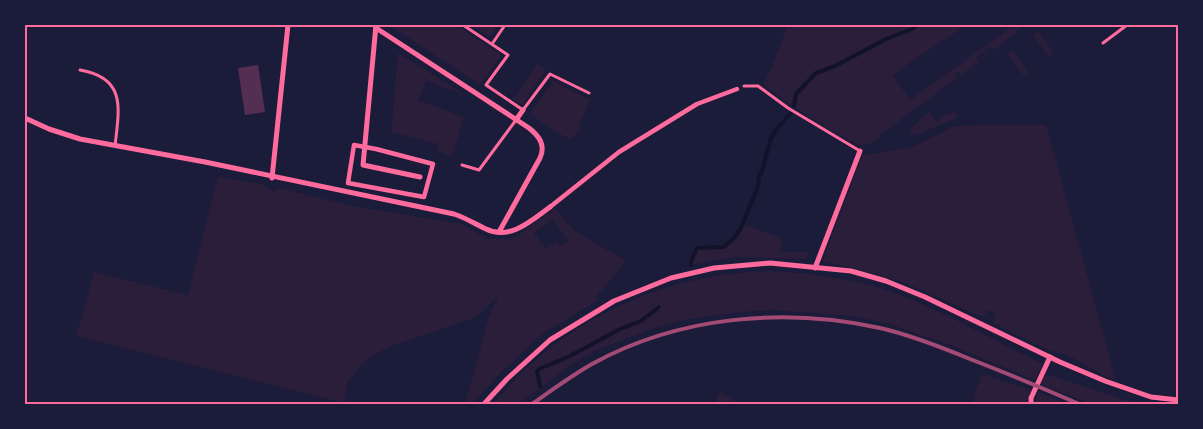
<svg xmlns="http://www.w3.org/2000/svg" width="1203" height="429" viewBox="0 0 1203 429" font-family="'Alegreya Sans',sans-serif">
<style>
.green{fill:#2a1e3b;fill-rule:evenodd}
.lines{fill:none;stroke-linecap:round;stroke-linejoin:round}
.stream{stroke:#12122b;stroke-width:4}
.building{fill:#542f53}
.service{stroke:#ff6b9d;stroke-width:3}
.pedestrian{stroke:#ff6b9d;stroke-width:4.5}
.minor{stroke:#ff6b9d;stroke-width:5}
.rail{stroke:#a44b75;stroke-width:4}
.neatline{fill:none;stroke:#ff6b9d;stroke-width:2}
</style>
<rect width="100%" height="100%" fill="#1b1b3a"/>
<g class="green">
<polygon points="389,25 456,25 501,55 480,85"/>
<polygon points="472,25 498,25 490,37"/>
<path d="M788,25H967L909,63L893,76L910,100L1014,25H1021V28L994,50L990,46L988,47L990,51L989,52L986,48L984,50L986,54L985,55L982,52L980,54L983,57L981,58L978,55L976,57L979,62L959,76L960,72H957V78L883,133C878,138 873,145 864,145C849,146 778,96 763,84L771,69Z"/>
<polygon points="1038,31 1055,54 1049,57 1033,35"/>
<polygon points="1012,50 1029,73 1024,76 1007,54"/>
<polygon points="398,53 467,96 426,81 418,100 464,117 452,156 437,151 438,144 391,132"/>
<polygon points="537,64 546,70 522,105 513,99"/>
<polygon points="553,81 590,100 579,126 582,128 571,139 566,136 565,137 530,114"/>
<polygon points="956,111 957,118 915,135 910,134 910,129 929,112 937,122 946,113 947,115"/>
<polygon points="981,125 1046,125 1116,380 1105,376 1067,355 1050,351 993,323 995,313 988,310 984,316 981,316 905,283 861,270 825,262 823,260 863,154 865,153 867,155 915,146 955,126"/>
<path d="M218,177L263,184L267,189L274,191L279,188L352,206L462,224L488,239H506L515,237L555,209L574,230L626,261L596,297L598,300L542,334L499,374L472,404H465L489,316L499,295L476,317L389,347L369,358L355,372L347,383L345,403L76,336L94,272L188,295ZM552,219L568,240L560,246L556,241L546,249L534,233Z"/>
<path d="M742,224L782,238L780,252H808L806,259L735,257L691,265L692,259L697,248C719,246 734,252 742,224Z"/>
<path d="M771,271C802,273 832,276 862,283C926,299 983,336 1043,364L1034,380L948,344L890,324L852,316L773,310L740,312L694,318L661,326L599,349L577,361L518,404H493C561,320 664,273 771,271Z"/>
<polygon points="981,374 1031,390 1026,404 972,404"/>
<polygon points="1049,375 1138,404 1091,404 1041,384 1044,376"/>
<polygon points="720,392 735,401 735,404 713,404"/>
<polygon points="1038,392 1068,404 1038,404 1035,401"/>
</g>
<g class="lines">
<g class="stream">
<polyline points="794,106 796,94 816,73 835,66 886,39 912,29 917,25"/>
<polyline points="691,265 692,259 697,248 724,247 734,238 741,228 758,186 759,177 762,171 770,141 775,131 791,113"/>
<polyline points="540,386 537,371 539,369 570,356 620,329 641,321 659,307"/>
</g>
</g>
<polygon class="building" points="258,65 265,112 245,115 238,68"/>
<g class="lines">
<g class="service">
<polyline points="463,25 508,55 486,85 523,110 550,74 589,93"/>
<polyline points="1103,43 1127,25"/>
<polyline points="492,44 505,25"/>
<path d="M80,70C127,78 119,109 115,146"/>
<polyline points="744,86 758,86 788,108 860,151"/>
<polyline points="462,165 479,170 516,120"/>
</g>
<g class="pedestrian">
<polygon points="354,145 376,149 433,164 424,197 348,183"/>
<polyline points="550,207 619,152 697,104 737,89"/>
</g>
<g class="minor">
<polyline points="376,25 363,165 420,177"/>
<path d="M376,28L529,128C539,136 546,145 540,158L499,232"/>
<path d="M25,118L49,129L80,139L205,162L454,214C466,218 475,224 486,229C510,241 532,220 550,207"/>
<polyline points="516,120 523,110"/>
<polyline points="272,178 288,25"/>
<polyline points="815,268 860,151"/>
<polyline points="484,404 507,379 550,340 614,301 671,278 714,268 770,263 851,271 886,281 925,297 1060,362 1105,381 1151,397 1178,400"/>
<polyline points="1031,404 1031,398 1050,357"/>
</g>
<path class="rail" d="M532,404C552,390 571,376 592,364C679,316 784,307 880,328C911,335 941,347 970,359C1006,373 1043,388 1079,404"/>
</g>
<rect width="1203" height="429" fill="none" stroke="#1b1b3a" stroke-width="52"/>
<rect x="26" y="26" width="1151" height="377" class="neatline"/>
</svg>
